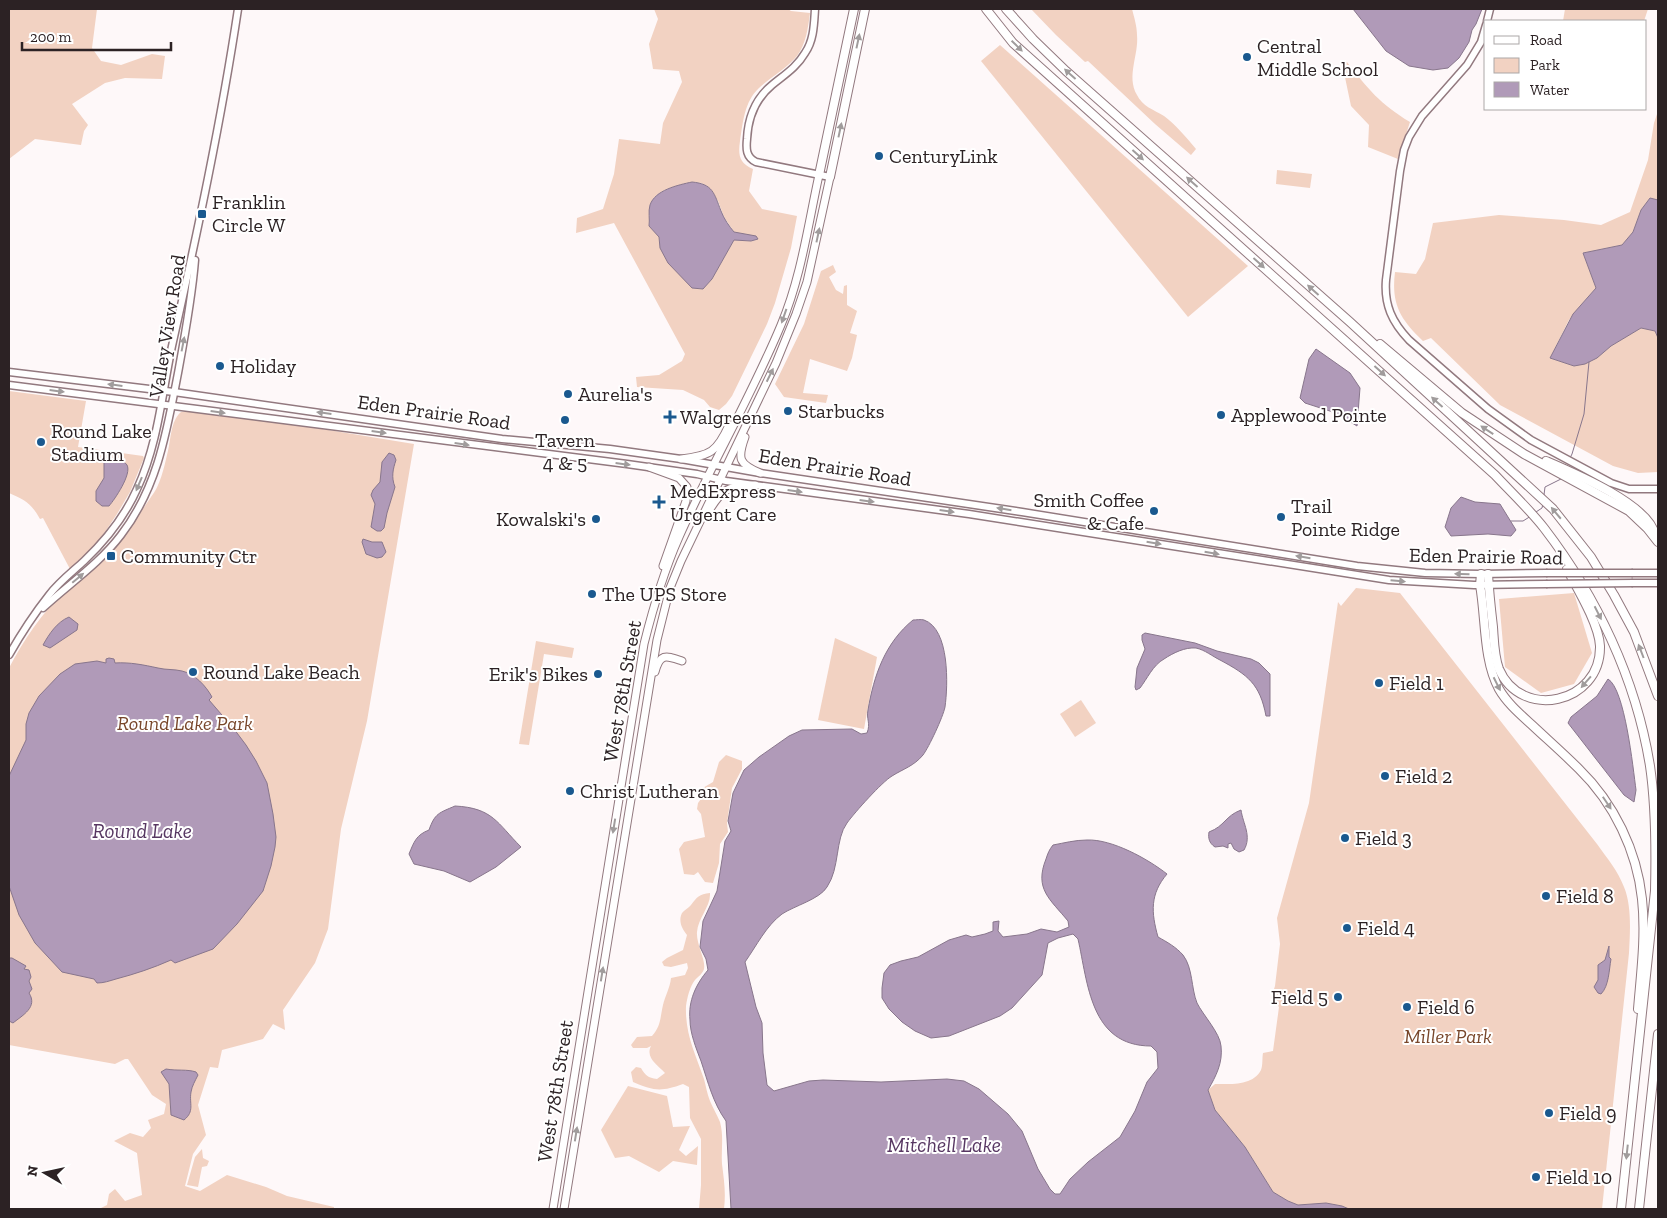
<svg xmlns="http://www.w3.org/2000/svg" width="1667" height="1218" viewBox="0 0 1667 1218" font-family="'Zilla Slab',serif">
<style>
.green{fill:#f2d2c2;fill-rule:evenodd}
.water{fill:#b09ab8;stroke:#88768c}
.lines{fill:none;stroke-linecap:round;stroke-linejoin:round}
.stream{stroke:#88768c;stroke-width:1}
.secondary-casing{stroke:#92797f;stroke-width:9}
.primary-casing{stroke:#92797f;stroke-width:9}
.highway-casing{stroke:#92797f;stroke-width:10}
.secondary{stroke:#fff;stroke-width:6}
.primary{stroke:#fff;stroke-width:7}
.highway{stroke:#fff;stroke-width:8}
.secondary-bridge-casing{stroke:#92797f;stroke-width:9;stroke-linecap:butt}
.secondary-bridge{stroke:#fff;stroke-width:6}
.oneway{fill:#a09c9c}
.poi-dot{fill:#1a598f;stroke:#fff;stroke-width:2}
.labels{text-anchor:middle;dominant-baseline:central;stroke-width:4;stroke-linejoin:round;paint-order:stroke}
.poi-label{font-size:20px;fill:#2c2224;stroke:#fff;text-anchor:start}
.street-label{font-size:20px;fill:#2c2224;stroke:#fff}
.park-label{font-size:20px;font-style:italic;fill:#78462a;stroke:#fff}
.water-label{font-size:21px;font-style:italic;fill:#573762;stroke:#fff}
</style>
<rect width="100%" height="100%" fill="#fef8f9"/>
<g class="green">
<polygon points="9,9 97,9 92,48 101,61 121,65 152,54 165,56 162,79 125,78 105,83 72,104 88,125 84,131 81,145 35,139 9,159"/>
<path d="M654,9H788L791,11L810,13C808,28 806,44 797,56C786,69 771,77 759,88C744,102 743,123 740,141C738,155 739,163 753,169L749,191L762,209L797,216L791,248L775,303L767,324L732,396L726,404L719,410L710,407L704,400L683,390L637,387L636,377L659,375L682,361L685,354L614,223L576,233L577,218L603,209L614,174L619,139L660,144L663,123L682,82L679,71L653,69L649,44L658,19ZM692,182L701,183L707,186L718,201L724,217L734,232L758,239L751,241L734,240L712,279L703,289L692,288L660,248L659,237L649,226C650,219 648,211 650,205C655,189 678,186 692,182Z"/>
<path d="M1031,9H1132C1134,17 1137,26 1137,35C1139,55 1126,76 1137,95C1142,106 1154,110 1164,116C1176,125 1186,137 1196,149L1191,155L1155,124L1088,61L1085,62L1056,35Z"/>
<polygon points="1565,9 1648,9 1644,21 1563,21"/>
<polygon points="1000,45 1248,266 1188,317 981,61"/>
<path d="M1347,62C1368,89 1380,104 1410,122L1398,159L1368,147L1369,125L1351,106L1342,63Z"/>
<path d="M1658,111V200L1650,198L1641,210L1633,232L1622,245L1583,253L1596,288L1580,306L1569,320L1550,358L1574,366L1597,358L1611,346L1641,328L1655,331L1658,338V472L1638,473L1613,466L1500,405L1431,338L1423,341C1400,319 1391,304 1395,272L1416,274L1425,259L1433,223L1499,215L1564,220L1601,225L1630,212L1648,160L1654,123Z"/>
<polygon points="1277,170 1312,174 1310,188 1276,184"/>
<polygon points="833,265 836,272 829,277 836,290 843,294 844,286 847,285 847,305 857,311 850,333 857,335 852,358 847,371 810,359 803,393 828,395 826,403 784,397 775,384 804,324 821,271"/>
<path d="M9,391L86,401L78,447L143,456L144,458L130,492L117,514L99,541L70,569L43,518L40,519C31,503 25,500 9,493Z"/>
<path d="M188,411L310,427L414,444L367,721L341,829L328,929L315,963L283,1010L285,1030L273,1024L263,1039L222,1050L218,1068L210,1067L198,1105L206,1135L193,1154L185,1186L200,1191L227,1175L266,1187L287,1196L334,1207V1209H99L107,1205L109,1194L115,1189L125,1201L142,1195L137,1153L114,1141L130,1133L143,1137L151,1128L148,1120L164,1114L166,1104L152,1095L128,1059H125L115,1064L9,1045V668C24,640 41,613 65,592C80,579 96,570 109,555C125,538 137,517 151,497C160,486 164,468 167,455C171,442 170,421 181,412Z"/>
<path d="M1356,588L1400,593L1597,844C1607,858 1618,871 1624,887C1632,906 1630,933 1629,953L1602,1209H1349L1342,1206L1326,1203L1298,1205L1288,1201L1273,1192L1245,1147L1215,1110L1208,1090L1215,1084C1230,1084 1253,1086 1261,1070C1263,1065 1262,1058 1263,1053L1273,1051L1279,1007L1271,998L1275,986L1280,944L1277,918L1309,803L1338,602L1341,606Z"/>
<polygon points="1574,593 1592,653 1574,684 1541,693 1505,667 1499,599"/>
<polygon points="835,638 877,657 864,729 818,720"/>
<polygon points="536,641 574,648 572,658 544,654 529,745 519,744"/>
<polygon points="1081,700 1096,723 1075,737 1060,714"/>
<polygon points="726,755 742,761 742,769 732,788 727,823 728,832 720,844 719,863 713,883 705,882 698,872 694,875 684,874 679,849 684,842 705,837 701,814 697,809 698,803 704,795 701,789 713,782 719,762"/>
<path d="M710,893C711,906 698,918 697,932C696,944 706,960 704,969C703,973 698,977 695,980C690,986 687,998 686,1006C685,1034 695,1053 704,1079C706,1086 707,1094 710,1101C713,1108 717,1115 720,1122C724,1137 721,1150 722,1164C724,1180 726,1193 724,1209H699L701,1185V1139L690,1118L689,1087L683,1084C661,1092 654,1091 633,1082L631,1072L636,1067L641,1068C645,1075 648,1078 657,1079L665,1073C658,1065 645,1058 651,1046L647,1048H633L631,1045L637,1037L652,1036C661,1026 660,1018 663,1005C665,996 670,988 671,978L685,975L688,968L687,963L671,967L664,966L662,962L667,958L683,950L687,935C682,929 678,921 682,913C684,910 689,908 691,905C697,897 699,894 710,893Z"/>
<polygon points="628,1086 667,1096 673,1127 690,1126 679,1150 686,1156 698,1146 697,1165 673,1161 659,1172 629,1156 615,1158 601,1130"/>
<polygon points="202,1149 203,1158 209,1161 207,1166 202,1167 198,1187 187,1185 195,1157"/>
</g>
<g class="water">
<polygon points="1353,9 1482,9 1476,24 1472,30 1469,42 1459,58 1448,68 1433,70 1409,66 1386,51"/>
<path d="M692,182C713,184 714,193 721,211C724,219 729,226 734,232L756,236L758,239L751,241L734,240L712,279L703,289L692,288L668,263L660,248L659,237L649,226C650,220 648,211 650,205C655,190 678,185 692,182Z"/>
<polygon points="1650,198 1658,200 1658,338 1655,331 1641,328 1611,346 1597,358 1585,364 1574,366 1550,358 1573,314 1596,288 1583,253 1622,245 1633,232 1641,210"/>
<polygon points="1316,349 1350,373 1360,388 1357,426 1336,413 1305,403 1300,398 1309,359"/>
<path d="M389,453L394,455L396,460C393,469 391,477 395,487L387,513L384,528L381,531H377L371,527L375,504L371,495L373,490L380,482L382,462Z"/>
<path d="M108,459C114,460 123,459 127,465C132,474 115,499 109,506H102L96,501V491L104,478V460Z"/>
<polygon points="1461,497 1475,502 1500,504 1516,530 1511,536 1488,534 1451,536 1445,527 1451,508"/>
<polygon points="363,539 372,542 382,542 386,552 382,557 377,558 366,554 362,542"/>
<path d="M69,617L78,624L77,630L50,648L43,645C49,634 57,622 69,617Z"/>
<path d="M913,620C916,620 921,619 924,620C950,629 948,686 945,707C943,717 929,747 923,755C914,766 903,769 892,776C882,782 855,812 847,823C835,839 840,868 827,887C820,899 794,906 782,914C766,926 757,945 745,962L756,1007L762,1023L763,1053L767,1085L774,1091L809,1081L823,1080L881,1082L947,1079L964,1081L979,1089L1008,1114L1022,1131L1038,1169L1050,1189L1055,1194H1060L1070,1179L1088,1162L1120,1137L1135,1111L1147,1082L1158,1068L1157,1052L1151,1046C1090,1046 1088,983 1078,939L1073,934L1058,938L1048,943L1042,975L1012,1008L1000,1016L949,1036L931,1038L915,1031L902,1022L889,1009L882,998V988L884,973L890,965L901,961L918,957L949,940L966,935L972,937L985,934L993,931V922L999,921L998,931L1003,937L1027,934L1041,929L1057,932L1069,927L1068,921C1050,899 1034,889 1046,859C1048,853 1049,850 1053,845C1064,843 1075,840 1087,840C1112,839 1148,859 1167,874C1150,894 1151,912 1158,937C1167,942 1176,947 1183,955C1193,968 1191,988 1197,1003C1203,1015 1220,1033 1221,1046C1223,1063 1216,1076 1208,1090L1215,1110L1245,1147L1273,1192L1288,1201L1298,1205L1326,1203L1342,1206L1349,1209H731L726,1121C713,1103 708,1082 701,1061C696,1048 690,1033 690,1020C688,1001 696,984 708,970L706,959L700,947L703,921L717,891L725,841L731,831L728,821L733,793L744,770L759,757L789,736L802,730L852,729L861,734L867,733C871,723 866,719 868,710C874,675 885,643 913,620Z"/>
<path d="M1145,633L1195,643L1217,651L1251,659L1259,663L1270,674V716H1266C1260,684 1248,675 1220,660C1212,656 1205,650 1196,648C1185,647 1173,653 1164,659C1153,665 1147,679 1140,688L1136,690L1135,687L1137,668L1145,649L1142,640V635Z"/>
<path d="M109,658L114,659L115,663C130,662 144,665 158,668C166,670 174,669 182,671C195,674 206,686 212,697L209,700L234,729L246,745L256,761L267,783L273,814L276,837L275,847L271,866L263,891L237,924L213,949L175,963L171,960C153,968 135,974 116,979C109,981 104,983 97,983L94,979L62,972L35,943L19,915L9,886V776L26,740V724L29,713L39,696L60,674L75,664L97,661L106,663V659Z"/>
<path d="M1608,679C1625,689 1633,768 1636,790L1634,802L1624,795L1568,723L1571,717L1597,696Z"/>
<path d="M455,806C493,808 497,823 521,847L496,867L470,882L444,871L414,864L409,854C414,842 416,835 429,830C435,813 439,813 455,806Z"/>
<path d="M1241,810C1243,824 1252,836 1244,850L1239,852L1234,849L1231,843L1228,844V848L1223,846L1215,847C1209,843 1208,838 1209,832C1225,826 1225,816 1241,810Z"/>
<path d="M1609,946V957L1611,959C1609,970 1609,986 1601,994L1598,993L1594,987L1598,980V965L1605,960Z"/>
<path d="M9,958H12L26,966L24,969L29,970L31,977L29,981L32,989L29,993C38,1007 23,1015 13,1023L9,1021Z"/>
<path d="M166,1069C177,1071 187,1069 196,1072L198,1075C195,1081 192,1086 191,1092C189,1104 195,1111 184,1120L171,1115L169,1084L161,1072Z"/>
</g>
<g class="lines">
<g class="stream">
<polyline points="1570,458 1572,454 1584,414 1589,362"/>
<polyline points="1544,495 1545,487 1561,479"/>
<polyline points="1536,512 1542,508 1543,504"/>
<polyline points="1511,521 1523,521 1531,516"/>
</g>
<g class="secondary-casing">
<g id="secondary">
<path d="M815,9C814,24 814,40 805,53C797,67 784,75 772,85C755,99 748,118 747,139C746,149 746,157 756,162L830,177"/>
<polyline points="1487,21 1490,9"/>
<path d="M1486,25L1481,42L1467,65L1422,116L1409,137L1404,150L1400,171L1386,280C1384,305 1392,322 1409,340L1488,409L1531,440L1611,483L1629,489H1658"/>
<polyline points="9,372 174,392 502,439 610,449 681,459 760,473 1022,512 1357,566 1425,573 1481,574 1546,573"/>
<polyline points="9,385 627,464 697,474 726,481 969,514 1389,580 1474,585 1546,584"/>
<polyline points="1633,573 1658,573"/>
<polyline points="1633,583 1658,583"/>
<path d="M43,608C69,584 99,564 121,535C158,487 167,430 178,373C185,335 192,298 195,260"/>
<path d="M9,655C21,634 34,614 49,595C59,582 72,572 84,561C106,540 125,516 137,489C158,444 162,394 172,346C197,234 221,122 238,9"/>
</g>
</g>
<g class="primary-casing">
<g id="primary">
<path d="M745,437C737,459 739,464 760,473"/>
<path d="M681,459C710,456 717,452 729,425"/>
<polyline points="649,467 679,478 687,487 686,501 663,566"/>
<path d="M707,514C722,489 725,487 755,485"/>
<path d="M655,672C660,652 667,656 682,661"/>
<path d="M553,1209L644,644C653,608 664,571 679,537C711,465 751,397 781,325C801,278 808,225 819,175"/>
<polyline points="564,1209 657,640 670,588 681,561 776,363 796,314 807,282 830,177"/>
</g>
</g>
<g class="highway-casing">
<g id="highway">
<path d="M986,9L1013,43L1495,475C1511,492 1529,509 1544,528C1597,597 1636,679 1650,766C1656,807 1656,850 1655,891L1621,1209"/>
<polyline points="1006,9 1033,39 1066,71 1350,322 1553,509 1591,557 1614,595 1634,632 1658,696"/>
<polyline points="819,175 854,9"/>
<polyline points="830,177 865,9"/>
<polyline points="1380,344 1462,413 1524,454 1629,511 1647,528 1658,542"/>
<path d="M1546,461C1574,473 1650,505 1655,535"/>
<path d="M1481,574L1480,585C1486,618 1483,660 1499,689C1507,703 1520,714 1532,725C1548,740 1564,754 1579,769C1614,803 1637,851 1642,899C1646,935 1641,973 1638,1009"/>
<path d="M1488,574C1489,592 1491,610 1493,627C1494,641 1494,656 1499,669C1521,721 1601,704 1600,646C1599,624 1577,588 1567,569"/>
<polyline points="1639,1209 1658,1034"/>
</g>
</g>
<use href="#secondary" class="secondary"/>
<use href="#primary" class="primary"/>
<use href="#highway" class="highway"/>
<g class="secondary-bridge-casing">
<g id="secondary-bridge">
<polyline points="1546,573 1633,573"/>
<polyline points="1546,584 1633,583"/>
</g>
</g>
<use href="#secondary-bridge" class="secondary-bridge"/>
</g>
<defs><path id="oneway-solid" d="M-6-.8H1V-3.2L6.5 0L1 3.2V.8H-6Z" transform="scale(1.25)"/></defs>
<g class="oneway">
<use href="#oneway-solid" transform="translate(858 41) rotate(-78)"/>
<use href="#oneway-solid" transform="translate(1017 46) rotate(44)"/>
<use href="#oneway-solid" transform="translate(1070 74) rotate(-138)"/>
<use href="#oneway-solid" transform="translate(840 130) rotate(-78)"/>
<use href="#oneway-solid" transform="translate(1138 155) rotate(42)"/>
<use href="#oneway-solid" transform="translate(1192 182) rotate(-138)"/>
<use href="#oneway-solid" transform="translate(818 235) rotate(-78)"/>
<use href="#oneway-solid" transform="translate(1259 263) rotate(42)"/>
<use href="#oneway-solid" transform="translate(1313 290) rotate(-138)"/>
<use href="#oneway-solid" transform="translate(784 316) rotate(109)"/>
<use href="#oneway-solid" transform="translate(183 344) rotate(-79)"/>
<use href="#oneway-solid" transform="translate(1380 371) rotate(42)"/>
<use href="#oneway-solid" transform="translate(770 375) rotate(-64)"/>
<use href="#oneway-solid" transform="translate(115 385) rotate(-173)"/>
<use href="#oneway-solid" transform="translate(57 391) rotate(7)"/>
<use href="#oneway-solid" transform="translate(1437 402) rotate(-138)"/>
<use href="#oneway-solid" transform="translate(218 412) rotate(8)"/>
<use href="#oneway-solid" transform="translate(324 413) rotate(-173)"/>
<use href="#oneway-solid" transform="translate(1487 430) rotate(-147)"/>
<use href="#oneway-solid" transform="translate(379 432) rotate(8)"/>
<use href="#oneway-solid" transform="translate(462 444) rotate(8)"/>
<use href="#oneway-solid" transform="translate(623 464) rotate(7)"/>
<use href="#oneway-solid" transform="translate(139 484) rotate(113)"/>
<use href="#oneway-solid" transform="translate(795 491) rotate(8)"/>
<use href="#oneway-solid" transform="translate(867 501) rotate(7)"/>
<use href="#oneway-solid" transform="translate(1004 509) rotate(-171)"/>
<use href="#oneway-solid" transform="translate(947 511) rotate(8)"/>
<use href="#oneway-solid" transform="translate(1556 513) rotate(-130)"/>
<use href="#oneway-solid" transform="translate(1154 543) rotate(9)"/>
<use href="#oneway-solid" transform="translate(1212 553) rotate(10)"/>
<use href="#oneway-solid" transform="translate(1303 557) rotate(-171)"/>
<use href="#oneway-solid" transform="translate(1462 574) rotate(-178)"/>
<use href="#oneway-solid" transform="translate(78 578) rotate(-40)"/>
<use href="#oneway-solid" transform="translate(1398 581) rotate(5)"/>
<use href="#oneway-solid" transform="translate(1598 613) rotate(63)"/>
<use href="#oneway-solid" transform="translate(1641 651) rotate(-111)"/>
<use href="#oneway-solid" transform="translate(1586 682) rotate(131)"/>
<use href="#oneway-solid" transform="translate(1497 684) rotate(63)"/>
<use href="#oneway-solid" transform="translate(1607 803) rotate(56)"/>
<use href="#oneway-solid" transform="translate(614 826) rotate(99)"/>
<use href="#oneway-solid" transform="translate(602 974) rotate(-81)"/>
<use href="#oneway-solid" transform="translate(576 1134) rotate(-81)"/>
<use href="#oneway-solid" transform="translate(1627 1152) rotate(96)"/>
</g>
<g class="poi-dot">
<circle cx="1247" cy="57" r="5"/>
<circle cx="879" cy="156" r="5"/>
<rect x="197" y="209" width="10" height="10" rx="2.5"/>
<circle cx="220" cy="366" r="5"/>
<circle cx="568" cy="394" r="5"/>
<circle cx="788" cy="411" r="5"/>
<circle cx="1221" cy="415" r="5"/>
<path d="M667.5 409.5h5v5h5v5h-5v5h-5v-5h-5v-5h5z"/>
<circle cx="565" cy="420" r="5"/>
<circle cx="41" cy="442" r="5"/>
<path d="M656.5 494.5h5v5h5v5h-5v5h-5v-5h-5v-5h5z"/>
<circle cx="1154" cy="511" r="5"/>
<circle cx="1281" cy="517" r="5"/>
<circle cx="596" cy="519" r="5"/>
<rect x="106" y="551" width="10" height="10" rx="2.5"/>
<circle cx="592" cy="594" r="5"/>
<circle cx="193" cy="672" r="5"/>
<circle cx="598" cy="674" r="5"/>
<circle cx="1379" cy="683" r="5"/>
<circle cx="1385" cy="776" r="5"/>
<circle cx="570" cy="791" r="5"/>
<circle cx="1345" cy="838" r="5"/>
<circle cx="1546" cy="896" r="5"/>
<circle cx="1347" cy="928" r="5"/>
<circle cx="1338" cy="997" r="5"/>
<circle cx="1407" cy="1007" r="5"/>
<circle cx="1549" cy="1113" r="5"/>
<circle cx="1536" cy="1177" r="5"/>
</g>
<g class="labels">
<g class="poi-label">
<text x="1257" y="46">Central<tspan x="1257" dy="23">Middle School</tspan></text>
<text x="889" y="156">CenturyLink</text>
<text x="212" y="202">Franklin<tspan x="212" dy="23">Circle W</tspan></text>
<text x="230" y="366">Holiday</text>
<text x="578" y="394">Aurelia's</text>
<text x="798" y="411">Starbucks</text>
<text x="1231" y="415">Applewood Pointe</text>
<text x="680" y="417">Walgreens</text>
<text x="51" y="431">Round Lake<tspan x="51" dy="23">Stadium</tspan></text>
<text x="565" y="440" text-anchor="middle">Tavern<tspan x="565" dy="23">4 &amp; 5</tspan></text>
<text x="670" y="491">MedExpress<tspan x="670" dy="23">Urgent Care</tspan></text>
<text x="1144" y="500" text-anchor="end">Smith Coffee<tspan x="1144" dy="23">&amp; Cafe</tspan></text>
<text x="1291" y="506">Trail<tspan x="1291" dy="23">Pointe Ridge</tspan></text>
<text x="586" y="519" text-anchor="end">Kowalski's</text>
<text x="121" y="556">Community Ctr</text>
<text x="602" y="594">The UPS Store</text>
<text x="203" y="672">Round Lake Beach</text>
<text x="588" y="674" text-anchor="end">Erik's Bikes</text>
<text x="1389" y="683">Field 1</text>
<text x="1395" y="776">Field 2</text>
<text x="580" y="791">Christ Lutheran</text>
<text x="1355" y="838">Field 3</text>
<text x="1556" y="896">Field 8</text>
<text x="1357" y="928">Field 4</text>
<text x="1328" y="997" text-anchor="end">Field 5</text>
<text x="1417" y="1007">Field 6</text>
<text x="1559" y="1113">Field 9</text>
<text x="1546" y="1177">Field 10</text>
</g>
<g class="street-label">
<text transform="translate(167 326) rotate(-81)">Valley View Road</text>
<text transform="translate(434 412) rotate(8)">Eden Prairie Road</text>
<text transform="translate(835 467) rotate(9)">Eden Prairie Road</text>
<text transform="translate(1486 556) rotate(1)">Eden Prairie Road</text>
<text transform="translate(622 691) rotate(-80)">West 78th Street</text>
<text transform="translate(555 1091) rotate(-81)">West 78th Street</text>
</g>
<g class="park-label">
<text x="185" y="723">Round Lake Park</text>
<text x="1448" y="1036">Miller Park</text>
</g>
<g class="water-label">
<text x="142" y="830">Round Lake</text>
<text x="944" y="1144">Mitchell Lake</text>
</g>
</g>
<rect width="1667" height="1218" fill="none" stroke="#2c2224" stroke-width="20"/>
<rect x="1484" y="20" width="162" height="90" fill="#ffffff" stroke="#aba7a7"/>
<rect x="1494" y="36" width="25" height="8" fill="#ffffff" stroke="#aba7a7"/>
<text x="1530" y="45" font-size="15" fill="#2c2224">Road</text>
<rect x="1494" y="58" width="25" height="15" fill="#f2d2c2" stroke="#aba7a7"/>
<text x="1530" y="70" font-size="15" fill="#2c2224">Park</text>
<rect x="1494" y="82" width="25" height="15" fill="#b09ab8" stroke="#aba7a7"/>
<text x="1530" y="95" font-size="15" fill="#2c2224">Water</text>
<g transform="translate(45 1173) rotate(279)" stroke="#ffffff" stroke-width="4" paint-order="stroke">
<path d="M0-4L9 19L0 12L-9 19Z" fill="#2c2224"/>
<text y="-8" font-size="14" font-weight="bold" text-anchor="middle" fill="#2c2224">N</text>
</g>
<path d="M22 42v8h149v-8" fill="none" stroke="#2c2224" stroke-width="2.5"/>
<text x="30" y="42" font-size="15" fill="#2c2224" stroke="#ffffff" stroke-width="4" paint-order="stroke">200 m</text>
</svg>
